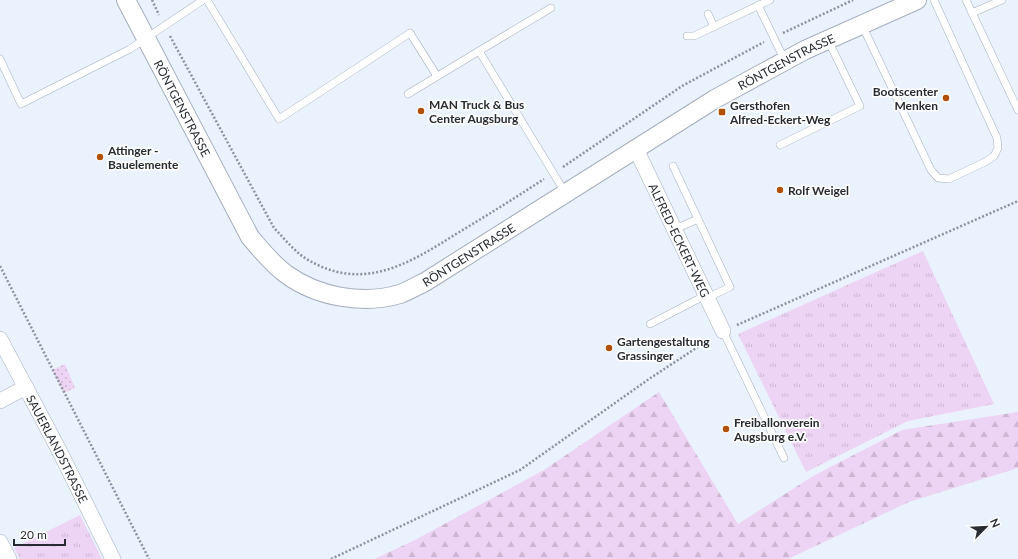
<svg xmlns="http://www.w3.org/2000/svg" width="1018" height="559" viewBox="0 0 1018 559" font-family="Lato,sans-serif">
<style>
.grass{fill:url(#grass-tufts)}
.forest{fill:url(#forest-firs)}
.park{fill:url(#park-dots)}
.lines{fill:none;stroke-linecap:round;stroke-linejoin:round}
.service-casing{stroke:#a5aebd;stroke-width:8}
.minor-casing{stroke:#a5aebd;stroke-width:16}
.tertiary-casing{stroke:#a5aebd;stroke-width:20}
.path{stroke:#8d939c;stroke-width:2.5;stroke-dasharray:2 2;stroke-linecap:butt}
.service{stroke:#fff;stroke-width:7}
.minor{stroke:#fff;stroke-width:15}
.tertiary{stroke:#fff;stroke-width:18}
.poi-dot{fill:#b15107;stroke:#fefefe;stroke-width:1.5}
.labels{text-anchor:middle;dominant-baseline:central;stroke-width:3.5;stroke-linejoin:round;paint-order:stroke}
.street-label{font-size:12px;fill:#282c32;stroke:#fefefe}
.poi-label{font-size:12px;font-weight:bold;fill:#282c32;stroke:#fefefe;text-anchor:start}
</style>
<defs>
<pattern id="grass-tufts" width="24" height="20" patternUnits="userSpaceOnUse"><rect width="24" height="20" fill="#eed4f4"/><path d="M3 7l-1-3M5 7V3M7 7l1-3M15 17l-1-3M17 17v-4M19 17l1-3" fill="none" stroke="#ccb6d2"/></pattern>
<pattern id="forest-firs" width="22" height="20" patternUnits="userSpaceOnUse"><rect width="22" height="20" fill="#eed4f4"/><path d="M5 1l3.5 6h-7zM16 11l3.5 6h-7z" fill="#ccb6d2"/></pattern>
<pattern id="park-dots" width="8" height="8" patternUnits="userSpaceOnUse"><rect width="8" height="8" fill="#eed4f4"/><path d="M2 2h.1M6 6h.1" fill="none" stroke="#ccb6d2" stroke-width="1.8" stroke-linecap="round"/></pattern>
</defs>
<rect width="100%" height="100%" fill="#eaf2fe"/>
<g class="grass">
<polygon points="923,251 994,404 908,421 806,472 738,334"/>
<polygon points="80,515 102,559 20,559 14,548"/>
</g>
<polygon class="forest" points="659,392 738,524 813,476 902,430 1018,412 1018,468 909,502 788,559 374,559 413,541 544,470"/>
<polygon class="park" points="65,364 75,388 64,393 52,370"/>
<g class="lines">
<g class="service-casing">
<g id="service">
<polyline points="207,0 279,119 410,33 437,76"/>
<polyline points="966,0 1018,110"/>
<polyline points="758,5 785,61"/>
<polyline points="551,8 479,51 566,194"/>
<polyline points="972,13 1002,0"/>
<polyline points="708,14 714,27"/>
<polyline points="862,25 931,170 938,178 949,179 985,162 994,156 998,148 997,138 934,0"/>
<polyline points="687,36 694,36 770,0"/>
<polyline points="0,59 21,104 130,49 203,0"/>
<polyline points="408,94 479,51"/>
<polyline points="780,145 860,106 828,40"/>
<polyline points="673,166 730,287 707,298"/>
<polyline points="675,229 698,219"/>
<polyline points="650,324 706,295"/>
<polyline points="723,331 784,458"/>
</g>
</g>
<g class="minor-casing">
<g id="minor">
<path id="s1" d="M636,149L723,331"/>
<path id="s2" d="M0,339L60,452L113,559"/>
<polyline points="0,401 26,387"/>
<polyline points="0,542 9,559"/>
</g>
</g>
<g class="tertiary-casing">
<g id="tertiary">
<path id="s3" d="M126,0L250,237C261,250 272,264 286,274C317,297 363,305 400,294C408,291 417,286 425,282L715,99L805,50L917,0"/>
</g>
</g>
<g class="path">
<polyline points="152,0 159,15"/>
<polyline points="783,33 853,0"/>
<path d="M170,36L274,228C284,238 293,250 305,258C361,293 407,265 456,234C486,216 515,198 544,179"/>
<polyline points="563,167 682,86 764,42"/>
<polyline points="0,266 149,559"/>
<polyline points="737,325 1018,201"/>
<polyline points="331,559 520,470 649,379 710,339"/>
</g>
<use href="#service" class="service"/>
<use href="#minor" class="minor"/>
<use href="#tertiary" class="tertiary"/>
</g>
<g class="poi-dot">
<circle cx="946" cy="98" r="4"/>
<circle cx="421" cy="111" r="4"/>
<rect x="718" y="108" width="8" height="8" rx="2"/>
<circle cx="100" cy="157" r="4"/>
<circle cx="780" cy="190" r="4"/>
<circle cx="609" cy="348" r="4"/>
<circle cx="726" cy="429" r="4"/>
</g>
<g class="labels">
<g class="street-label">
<text stroke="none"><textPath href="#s3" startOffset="890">RÖNTGENSTRASSE</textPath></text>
<text stroke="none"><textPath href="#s3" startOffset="122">RÖNTGENSTRASSE</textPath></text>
<text stroke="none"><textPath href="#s1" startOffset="101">ALFRED-ECKERT-WEG</textPath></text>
<text stroke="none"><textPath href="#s3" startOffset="518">RÖNTGENSTRASSE</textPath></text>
<text stroke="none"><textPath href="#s2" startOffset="124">SAUERLANDSTRASSE</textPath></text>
</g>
<g class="poi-label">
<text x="938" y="91" text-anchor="end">Bootscenter<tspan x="938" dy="14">Menken</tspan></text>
<text x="429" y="104">MAN Truck &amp; Bus<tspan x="429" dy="14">Center Augsburg</tspan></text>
<text x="730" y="105">Gersthofen<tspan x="730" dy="14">Alfred-Eckert-Weg</tspan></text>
<text x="108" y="150">Attinger -<tspan x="108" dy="14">Bauelemente</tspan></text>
<text x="788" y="190">Rolf Weigel</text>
<text x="617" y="341">Gartengestaltung<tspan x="617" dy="14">Grassinger</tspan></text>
<text x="734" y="422">Freiballonverein<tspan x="734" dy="14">Augsburg e.V.</tspan></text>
</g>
</g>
<g transform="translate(986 527) rotate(66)" stroke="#fefefe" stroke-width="3" paint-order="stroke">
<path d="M0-3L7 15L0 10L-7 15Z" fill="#282c32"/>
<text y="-6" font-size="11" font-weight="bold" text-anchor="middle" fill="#282c32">N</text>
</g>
<path d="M14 539v6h51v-6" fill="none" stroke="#282c32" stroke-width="2"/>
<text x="20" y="539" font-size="12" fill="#282c32" stroke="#fefefe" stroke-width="3" paint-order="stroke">20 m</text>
</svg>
